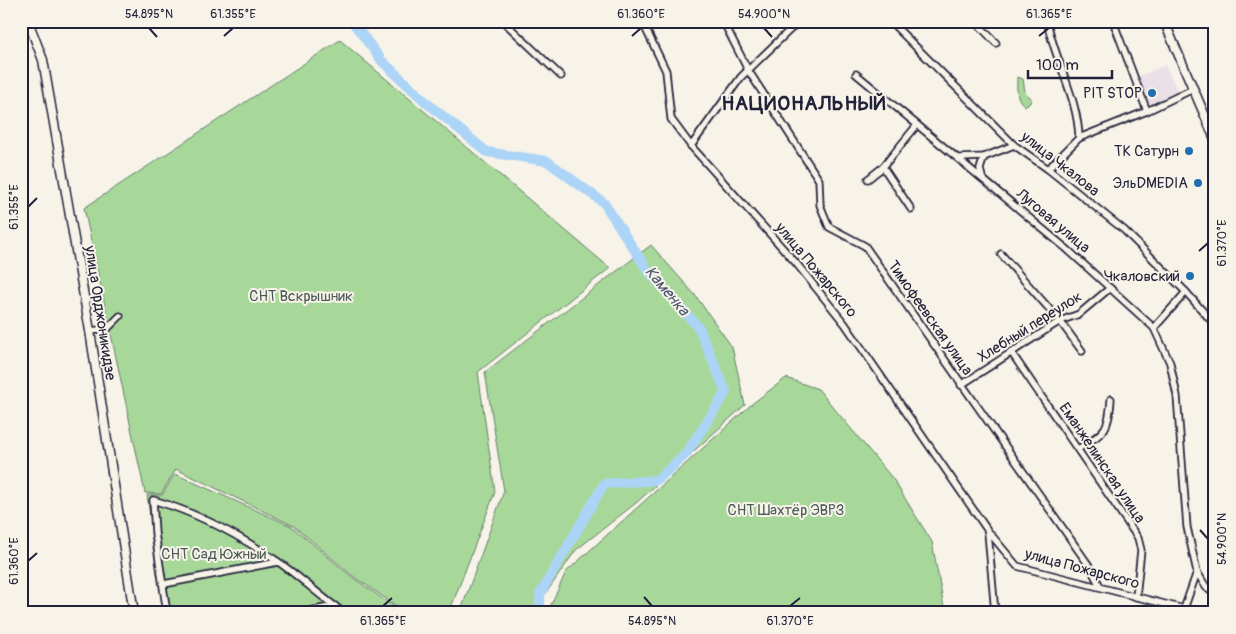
<svg xmlns="http://www.w3.org/2000/svg" width="1236" height="634" viewBox="0 0 1236 634" font-family="Pangolin,sans-serif">
<style>
.built{fill:#eae1e8}
.green{fill:#a7d89a;stroke:#647d6a}
.lines{fill:none;stroke-linecap:round;stroke-linejoin:round}
.river{stroke:#acd4f7;stroke-width:10}
.street-casing{stroke:#22223b;stroke-width:9}
.secondary-casing{stroke:#22223b;stroke-width:11}
.street{stroke:#f7f3e8;stroke-width:5.5}
.secondary{stroke:#f7f3e8;stroke-width:8}
.ticks{fill:none;stroke:#22223b;stroke-width:2}
.poi-dot{fill:#1f6fb2;stroke:#f7f3e8;stroke-width:2}
.labels{text-anchor:middle;dominant-baseline:central;stroke-width:4;stroke-linejoin:round;paint-order:stroke}
.poi-label{font-size:15px;fill:#22223b;stroke:#f7f3e8;text-anchor:end}
.street-label{font-size:15px;fill:#22223b;stroke:#f7f3e8}
.park-label{font-size:15px;fill:#4a5958;stroke:#f7f3e8}
.water-label{font-size:16px;font-style:italic;fill:#4b5773;stroke:#f7f3e8}
.district-label{font-size:20px;font-weight:bold;letter-spacing:1px;fill:#22223b;stroke:#f7f3e8}
.neatline{fill:none;stroke:#22223b;stroke-width:2}
.ticks-label{font-size:12px;text-anchor:middle;fill:#22223b}
</style>
<rect width="100%" height="100%" fill="#f7f3e8"/>
<filter id="ink" filterUnits="userSpaceOnUse"><feTurbulence type="fractalNoise" baseFrequency=".02" numOctaves="2"/><feDisplacementMap in="SourceGraphic" scale="10" xChannelSelector="R" yChannelSelector="G"/><feConvolveMatrix kernelMatrix="1 2 1 2 8 2 1 2 1" color-interpolation-filters="sRGB"/></filter>
<g filter="url(#ink)">
<polygon class="built" points="1165,65 1178,91 1150,104 1145,102 1137,77"/>
<g class="green">
<polygon points="340,40 610,268 478,372 495,492 449,613 407,613 353,576 294,526 176,469 161,494 145,493 84,208"/>
<path d="M1017,77L1023,79L1025,92L1031,98L1030,103L1025,106C1015,99 1017,87 1017,77Z"/>
<polygon points="651,245 695,295 732,347 745,405 636,503 576,550 532,613 460,613 504,491 485,372"/>
<polygon points="786,378 818,389 893,479 932,542 945,613 545,613 550,607 566,572 753,403"/>
<polygon points="175,474 291,526 352,577 403,613 164,613 147,495 162,495"/>
</g>
<g class="lines">
<polyline class="river" points="352,21 382,61 427,103 487,152 547,161 604,203 648,271 699,328 726,392 686,454 657,480 604,484 540,594 540,613"/>
<g class="street-casing">
<g id="street">
<polyline points="503,21 561,76"/>
<polyline points="642,21 666,71 671,119 691,146 796,263 845,324 988,531 1017,566 1184,609"/>
<polyline points="723,21 748,70 819,180 820,205 829,227 865,246 1090,567 1100,586"/>
<polyline points="890,21 1014,145 1048,169 1124,230 1186,292 1215,325"/>
<polyline points="975,21 996,43"/>
<path d="M1047,21C1055,61 1078,98 1079,138"/>
<polyline points="1113,21 1147,111"/>
<polyline points="856,74 1068,250 1154,328 1170,363 1177,396 1187,527 1197,572 1184,609 1200,613"/>
<polyline points="691,146 741,77 799,21"/>
<polyline points="960,158 984,157 1014,145"/>
<polyline points="1048,169 1079,138 1147,111 1193,89"/>
<polyline points="982,177 980,169 984,157"/>
<polyline points="868,179 883,167"/>
<polyline points="911,209 883,167 917,125"/>
<polyline points="1001,254 1060,321 1082,351"/>
<polyline points="1154,328 1186,292"/>
<polyline points="90,331 107,329 120,316"/>
<polyline points="1011,352 1138,538 1141,550 1136,597"/>
<polyline points="961,385 1060,321 1079,314 1110,288"/>
<path d="M1078,449C1104,432 1109,432 1111,399"/>
<polyline points="988,533 995,613"/>
<polyline points="1197,572 1206,587 1215,595"/>
<polyline points="164,584 278,562"/>
<path d="M167,613L155,533L153,500C195,512 240,536 277,561C300,577 320,596 344,613"/>
<polyline points="299,613 335,606"/>
</g>
</g>
<g class="secondary-casing">
<g id="secondary">
<polyline points="28,21 43,60 90,331 134,613"/>
<polyline points="1164,21 1215,139"/>
</g>
</g>
<use href="#street" class="street"/>
<use href="#secondary" class="secondary"/>
</g>
</g>
<path class="ticks" d="M149,28L157,37M764,28L772,37M224,36L233,28M632,36L641,28M1039,36L1049,28M28,207L37,198M1199,251L1208,243M1200,530L1208,539M28,561L37,553M644,597L652,606M383,606L392,598M790,606L800,598"/>
<g class="poi-dot">
<circle cx="1152" cy="93" r="5"/>
<circle cx="1189" cy="151" r="5"/>
<circle cx="1198" cy="183" r="5"/>
<circle cx="1190" cy="276" r="5"/>
</g>
<g class="labels">
<g class="poi-label">
<text x="1142" y="93">PIT STOP</text>
<text x="1179" y="151">ТК Сатурн</text>
<text x="1188" y="183">ЭльDMEDIA</text>
<text x="1180" y="276">Чкаловский</text>
</g>
<g class="street-label">
<text transform="translate(1060 164) rotate(38)">улица Чкалова</text>
<text transform="translate(1053 221) rotate(40)">Луговая улица</text>
<text transform="translate(816 270) rotate(50)">улица Пожарского</text>
<text transform="translate(100 313) rotate(81)">улица Орджоникидзе</text>
<text transform="translate(930 318) rotate(55)">Тимофеевская улица</text>
<text transform="translate(1030 327) rotate(-32)">Хлебный переулок</text>
<text transform="translate(1102 463) rotate(56)">Еманжелинская улица</text>
<text transform="translate(1082 569) rotate(15)">улица Пожарского</text>
</g>
<g class="park-label">
<text x="301" y="296">СНТ Вскрышник</text>
<text x="786" y="510">СНТ Шахтёр ЭВРЗ</text>
<text x="214" y="554">СНТ Сад Южный</text>
</g>
<g class="water-label">
<text transform="translate(667 291) rotate(50)">Каменка</text>
</g>
<g class="district-label">
<text x="804" y="103">НАЦИОНАЛЬНЫЙ</text>
</g>
</g>
<rect width="1236" height="634" fill="none" stroke="#f7f3e8" stroke-width="55"/>
<path d="M1028 70v8h84v-8" fill="none" stroke="#22223b" stroke-width="2.5"/>
<text x="1036" y="70" font-size="15" fill="#22223b" stroke="#f7f3e8" stroke-width="4" paint-order="stroke">100 m</text>
<rect x="28" y="28" width="1180" height="578" class="neatline"/>
<g class="ticks-label">
<text x="149" y="18">54.895°N</text>
<text x="233" y="18">61.355°E</text>
<text x="641" y="18">61.360°E</text>
<text x="764" y="18">54.900°N</text>
<text x="1049" y="18">61.365°E</text>
<text transform="translate(14 207) rotate(-90)" y="4">61.355°E</text>
<text transform="translate(1222 243) rotate(-90)" y="4">61.370°E</text>
<text transform="translate(1222 539) rotate(-90)" y="4">54.900°N</text>
<text transform="translate(14 561) rotate(-90)" y="4">61.360°E</text>
<text x="383" y="625">61.365°E</text>
<text x="652" y="625">54.895°N</text>
<text x="790" y="625">61.370°E</text>
</g>
</svg>
